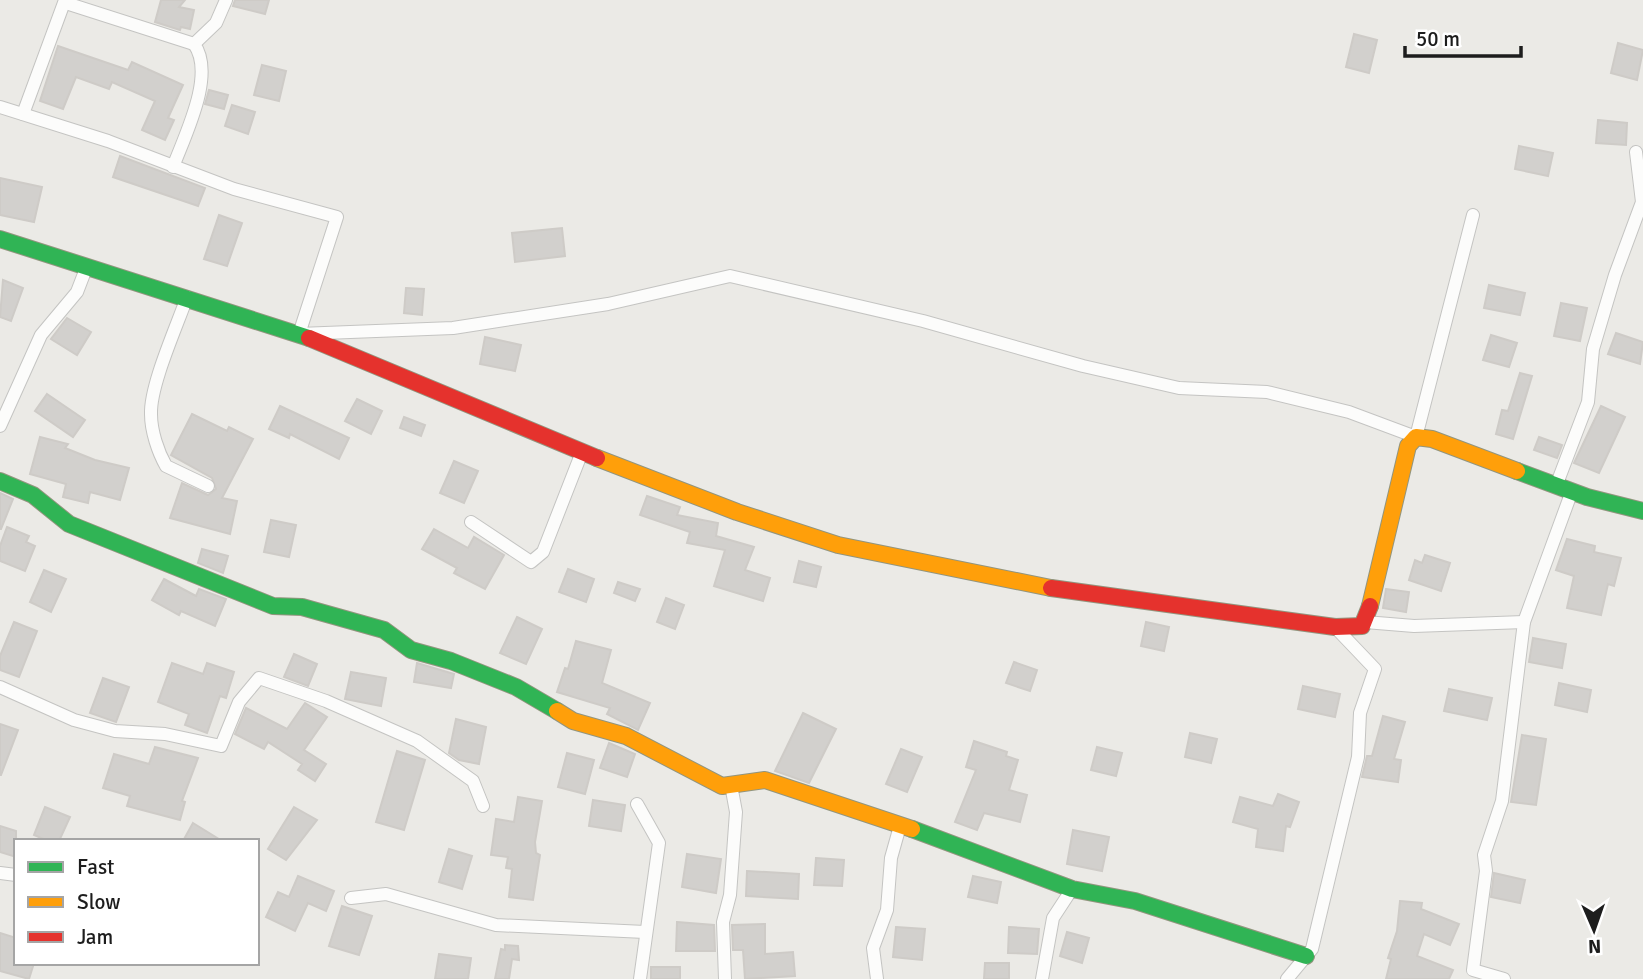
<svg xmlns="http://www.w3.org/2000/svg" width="1643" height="979" viewBox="0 0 1643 979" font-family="Signika,sans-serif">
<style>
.building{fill:#d2d0cd;stroke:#cecbc7;stroke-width:2}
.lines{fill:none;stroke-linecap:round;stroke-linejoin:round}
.street-casing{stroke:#c4c4c2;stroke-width:14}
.fast-casing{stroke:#92957e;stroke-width:18}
.slow-casing{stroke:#92957e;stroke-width:18}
.jam-casing{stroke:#92957e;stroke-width:18}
.street{stroke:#fcfcfb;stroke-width:12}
.fast{stroke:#30b455;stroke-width:16}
.slow{stroke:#ff9f0a;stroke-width:16}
.jam{stroke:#e5322d;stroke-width:16}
</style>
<rect width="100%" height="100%" fill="#ebeae6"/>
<g class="building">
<polygon points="161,0 185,0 179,7 194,10 190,29 181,27 180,30 155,22"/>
<polygon points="235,0 269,0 265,14 233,6"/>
<polygon points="1354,34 1377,40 1369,73 1346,67"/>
<polygon points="1618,43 1643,50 1637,80 1611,73"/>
<polygon points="58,46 128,70 132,62 183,85 168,118 174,120 165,140 142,130 155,101 112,82 109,89 76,77 63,109 40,101"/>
<polygon points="262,65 286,71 279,101 254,95"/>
<polygon points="209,90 228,95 224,109 205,104"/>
<polygon points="232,105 255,112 248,134 225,126"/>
<polygon points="1598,120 1627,123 1626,145 1596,143"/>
<polygon points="1519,146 1553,153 1548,176 1515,169"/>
<polygon points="120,156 205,188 198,206 113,177"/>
<polygon points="0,178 42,187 34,222 0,215"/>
<polygon points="219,215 242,223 227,266 204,259"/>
<polygon points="562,228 565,256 515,262 512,233"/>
<polygon points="3,280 23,288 11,321 0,317"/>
<polygon points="1489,285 1525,293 1520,315 1484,308"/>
<polygon points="406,288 424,289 422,315 404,313"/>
<polygon points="1561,303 1587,308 1580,341 1554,336"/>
<polygon points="67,318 91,332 77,355 51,339"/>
<polygon points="1616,333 1643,342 1640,364 1608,354"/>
<polygon points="1491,335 1517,343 1509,367 1483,360"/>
<polygon points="485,337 521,345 515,371 480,364"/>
<polygon points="1520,373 1532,376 1513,439 1496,434 1502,410 1508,411"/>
<polygon points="47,394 85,420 73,437 35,411"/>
<polygon points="357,399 382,411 371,434 345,421"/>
<polygon points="280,406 349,438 339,459 290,434 289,438 269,429"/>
<polygon points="1601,406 1625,417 1599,473 1574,463"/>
<polygon points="192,414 227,431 229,427 253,439 222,498 237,501 230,534 170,518 182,483 208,495 216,489 212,478 171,455"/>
<polygon points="404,417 425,425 421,436 400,428"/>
<polygon points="40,437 68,444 65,448 95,460 129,468 120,500 90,492 88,503 63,497 66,484 30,474"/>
<polygon points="1539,437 1562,445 1557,458 1534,450"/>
<polygon points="454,461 478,471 464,503 440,493"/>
<polygon points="0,493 13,499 1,529 0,529"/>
<polygon points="647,496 680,507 677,515 718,523 716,536 754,547 745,570 770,578 763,601 714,586 725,550 687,543 690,532 640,515"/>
<polygon points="271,520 296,525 289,557 264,552"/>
<polygon points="7,527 29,536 26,542 35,546 25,571 0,561 0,546"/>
<polygon points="434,529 468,548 474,537 504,555 485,589 454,573 457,568 422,549"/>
<polygon points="1567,539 1595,546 1594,552 1621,558 1614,586 1608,584 1601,615 1567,608 1574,576 1556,570"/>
<polygon points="202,549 228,556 223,573 198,563"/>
<polygon points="1425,555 1450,563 1441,591 1409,580 1415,560 1422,563"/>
<polygon points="799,561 821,567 816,587 794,582"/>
<polygon points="568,569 594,579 586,602 559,592"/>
<polygon points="44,570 66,579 51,612 30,602"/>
<polygon points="164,579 196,596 199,589 226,599 215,626 181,611 179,615 152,600"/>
<polygon points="618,582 640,589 635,601 614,593"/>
<polygon points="1386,589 1409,592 1406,612 1383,608"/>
<polygon points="666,598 684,605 675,629 657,622"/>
<polygon points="517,617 542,629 526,664 500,653"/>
<polygon points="14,622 37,631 19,677 0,670 0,656"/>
<polygon points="1146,622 1169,627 1164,651 1141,646"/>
<polygon points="1533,638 1566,644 1562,668 1529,662"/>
<polygon points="576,641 611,650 602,683 650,703 638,730 607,714 610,708 557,692 565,668 568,669"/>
<polygon points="294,654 317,664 308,686 284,677"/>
<polygon points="1014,662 1037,670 1030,691 1006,683"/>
<polygon points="172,663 203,674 207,663 234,672 226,698 220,696 207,733 185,725 189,714 158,702"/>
<polygon points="417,663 454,674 451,688 414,682"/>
<polygon points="351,672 386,678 381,706 345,699"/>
<polygon points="103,678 129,687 116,722 90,713"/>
<polygon points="1559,683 1591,690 1587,712 1555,705"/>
<polygon points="1303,686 1340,694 1335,717 1298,709"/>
<polygon points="1449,689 1492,698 1487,720 1444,711"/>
<polygon points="305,703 327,717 304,750 326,764 315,781 298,770 302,764 268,742 264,749 235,734 246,708 287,729"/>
<polygon points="803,713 836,729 809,783 775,771"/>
<polygon points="1383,716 1405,722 1394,759 1401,760 1398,782 1362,777 1367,756 1372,756"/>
<polygon points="456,719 486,727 479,764 459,760 449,753"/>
<polygon points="0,724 18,730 1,775 0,775"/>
<polygon points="1190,733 1217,739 1211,763 1185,757"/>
<polygon points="1522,735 1546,739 1536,805 1511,802"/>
<polygon points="974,741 1007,752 1006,756 1018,760 1009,790 1027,795 1020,822 984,813 977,830 955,822 976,770 966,767"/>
<polygon points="609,743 635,754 627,777 600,768"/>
<polygon points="155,747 198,758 182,801 185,802 180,820 127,806 130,796 103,788 114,754 149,764"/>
<polygon points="1097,747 1122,753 1116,776 1091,770"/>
<polygon points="901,749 922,757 907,792 886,784"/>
<polygon points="397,751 425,760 404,830 376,822"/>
<polygon points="567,753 594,760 585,794 558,787"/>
<polygon points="1278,794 1299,802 1290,827 1286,826 1283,851 1256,847 1258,829 1233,822 1240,797 1273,806"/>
<polygon points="518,797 542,801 535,842 536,853 540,855 533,900 509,897 512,869 506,868 508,857 491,855 496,819 514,822"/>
<polygon points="593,800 625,805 621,831 589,826"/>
<polygon points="45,807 70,817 59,841 48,841 34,835"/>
<polygon points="294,807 317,820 286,860 268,849"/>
<polygon points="193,823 222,841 183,841"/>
<polygon points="0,826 16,831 16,857 0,852"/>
<polygon points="1073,830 1109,837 1102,871 1067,864"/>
<polygon points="449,849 472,856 462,889 439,882"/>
<polygon points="687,854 721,859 716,893 682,887"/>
<polygon points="816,858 844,860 842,886 814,885"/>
<polygon points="747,871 799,874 798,899 746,896"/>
<polygon points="1494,873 1525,880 1520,903 1491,897"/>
<polygon points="298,876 334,891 326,911 308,903 295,931 266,917 278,892 289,897"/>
<polygon points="973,876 1001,882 997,903 968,897"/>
<polygon points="1400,901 1422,903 1421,909 1459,924 1450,945 1424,934 1417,956 1453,970 1449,979 1386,979 1391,959 1388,958 1397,931"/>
<polygon points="342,906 372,916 359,955 329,946"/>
<polygon points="677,922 714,925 715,951 676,951"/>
<polygon points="765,924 765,954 793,952 795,976 745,979 743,950 733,950 732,925"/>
<polygon points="896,927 925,929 922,960 893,957"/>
<polygon points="1009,927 1039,929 1037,954 1008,953"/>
<polygon points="1067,932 1089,938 1082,963 1060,956"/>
<polygon points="0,933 16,938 16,963 34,963 29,979 0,971"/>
<polygon points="505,945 518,946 519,960 512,959 509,979 495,979 501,949 505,950"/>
<polygon points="439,954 471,958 468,979 435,979"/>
<polygon points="985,963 1009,963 1009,979 984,979"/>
<rect x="651" y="967" width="29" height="12"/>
</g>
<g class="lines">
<g class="street-casing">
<g id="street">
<path d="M66,3L194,44C216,74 185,135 173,167"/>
<polyline points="194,44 216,23 226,0"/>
<polyline points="0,107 108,141 234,189 337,217 299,334 453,328 608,304 730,276 923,321 1083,366 1179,388 1267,392 1349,412 1416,437 1473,215"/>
<polyline points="23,114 65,0"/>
<path d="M187,297C177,326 150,385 151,414C151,431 158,452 166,466L208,486"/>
<polyline points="0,426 41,335 77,292 87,266"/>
<polyline points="1556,486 1588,402 1593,349 1615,275 1642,202 1636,152"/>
<polyline points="471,522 531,562 543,552 582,452"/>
<polyline points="1365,622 1414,626 1524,622"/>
<polyline points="0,687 74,720 115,731 165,734 221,746 239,702 259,678 326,701 417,741 473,781 483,806"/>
<polyline points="637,804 659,843 640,979"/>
<polyline points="0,873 16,875"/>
<polyline points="351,898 386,894 496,925 645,932"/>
<polyline points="725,979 723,922 730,895 736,812 731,785"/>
<polyline points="877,979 873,948 887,910 891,858 900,826"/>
<polyline points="1042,979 1053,918 1072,889"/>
<polyline points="1287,979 1312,949 1358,757 1360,713 1375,669 1335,627"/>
<polyline points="1504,979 1473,970 1486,871 1484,855 1502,801 1524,622 1572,491"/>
</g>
</g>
<g class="fast-casing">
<g id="fast">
<polyline points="0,239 309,338"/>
<polyline points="1517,471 1587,497 1643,511"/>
<polyline points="0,481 33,495 69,524 273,606 302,607 384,630 411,650 451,661 516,687 557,711"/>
<polyline points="912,829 1072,889 1135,901 1306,956"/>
</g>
</g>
<g class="slow-casing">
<g id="slow">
<polyline points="597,458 737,512 838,545 1051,588"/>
<polyline points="1370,606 1408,446 1416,437 1432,439 1517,471"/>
<polyline points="557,711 573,721 626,736 722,786 765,780 912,829"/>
</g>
</g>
<g class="jam-casing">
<g id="jam">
<polyline points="309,338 597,458"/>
<polyline points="1051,588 1335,627 1362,626 1370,606"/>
</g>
</g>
<use href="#street" class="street"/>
<use href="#fast" class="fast"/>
<use href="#slow" class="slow"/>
<use href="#jam" class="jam"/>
</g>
<rect x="14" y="839" width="245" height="126" fill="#ffffff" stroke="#a5a5a5" stroke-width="2"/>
<rect x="28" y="862" width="35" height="10" fill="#30b455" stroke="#a5a5a5" stroke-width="2"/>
<text x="77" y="874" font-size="21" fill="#1d1d1d">Fast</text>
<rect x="28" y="897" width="35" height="10" fill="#ff9f0a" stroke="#a5a5a5" stroke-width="2"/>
<text x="77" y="909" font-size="21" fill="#1d1d1d">Slow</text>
<rect x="28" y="932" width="35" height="10" fill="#e5322d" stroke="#a5a5a5" stroke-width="2"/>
<text x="77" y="944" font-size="21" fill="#1d1d1d">Jam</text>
<g transform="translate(1594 930) rotate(178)" stroke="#ffffff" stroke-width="5" paint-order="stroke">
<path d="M0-5L12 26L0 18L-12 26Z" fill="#1d1d1d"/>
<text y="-10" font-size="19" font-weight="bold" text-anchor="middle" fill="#1d1d1d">N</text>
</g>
<path d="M1405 46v10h116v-10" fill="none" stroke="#1d1d1d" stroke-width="3.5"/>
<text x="1416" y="46" font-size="21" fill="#1d1d1d" stroke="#ffffff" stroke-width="5" paint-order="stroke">50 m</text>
</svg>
